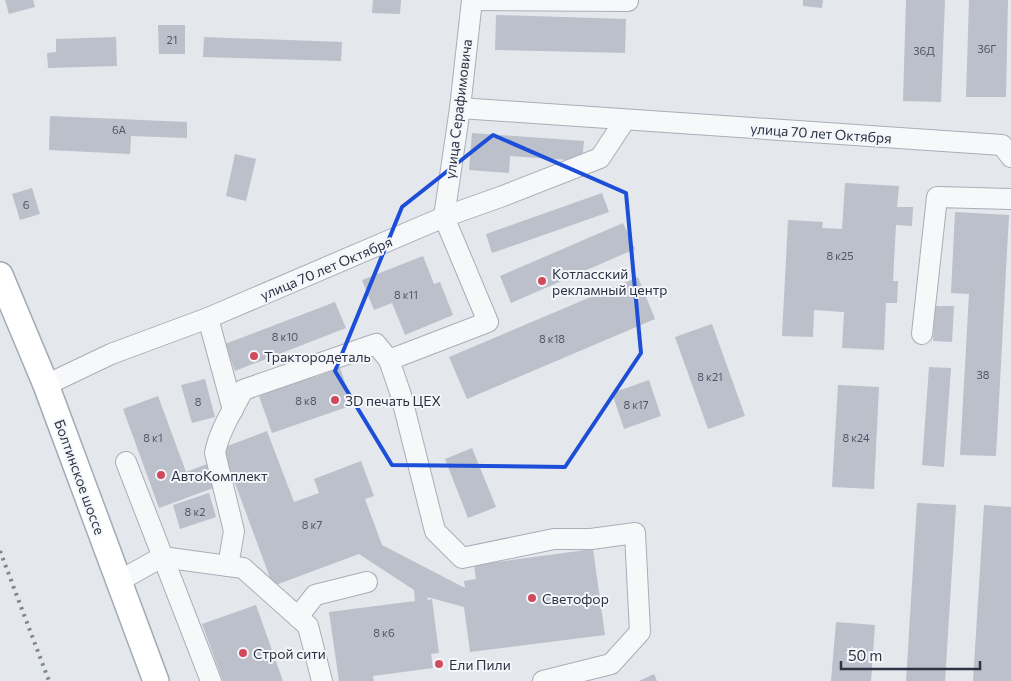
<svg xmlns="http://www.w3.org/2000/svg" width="1011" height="681" viewBox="0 0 1011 681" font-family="Commissioner,sans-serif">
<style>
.building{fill:#bbc0ca}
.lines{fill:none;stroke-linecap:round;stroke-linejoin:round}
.minor-casing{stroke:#a9aeb7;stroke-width:22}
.major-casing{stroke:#a3abb8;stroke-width:28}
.minor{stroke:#f7f8fa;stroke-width:20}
.major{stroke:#fff;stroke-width:25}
.rail{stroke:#7d8696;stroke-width:4;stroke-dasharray:2.5 5;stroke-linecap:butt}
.marked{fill:none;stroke:#1d4ed8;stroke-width:4;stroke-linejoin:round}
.poi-dot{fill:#d1495b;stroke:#f4f6f9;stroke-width:2}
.labels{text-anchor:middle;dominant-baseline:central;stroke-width:4;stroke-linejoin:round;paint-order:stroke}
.number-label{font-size:11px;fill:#4f5766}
.street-label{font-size:14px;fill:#2b3445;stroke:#f4f6f9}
.poi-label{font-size:14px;fill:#2b3445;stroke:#f4f6f9;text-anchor:start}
</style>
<rect width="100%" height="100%" fill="#e4e7ec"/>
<g class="building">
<polygon points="5,0 33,0 35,7 9,14"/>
<polygon points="373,0 401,0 400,14 372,13"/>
<polygon points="803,0 823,0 822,8 803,6"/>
<polygon points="906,0 945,0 941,102 903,101"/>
<polygon points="969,0 1008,0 1006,97 966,97"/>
<polygon points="496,15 626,19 625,53 495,50"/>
<polygon points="158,25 185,25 185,54 159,54"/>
<polygon points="116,37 117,66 48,68 47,53 56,52 56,39"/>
<polygon points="204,37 342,42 341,61 203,57"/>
<polygon points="50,116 187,122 187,138 131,136 130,154 49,150"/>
<polygon points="472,133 584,141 582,161 510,156 509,173 469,170"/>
<polygon points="235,154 256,159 246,201 226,196"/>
<polygon points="845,183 899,186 897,207 913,207 912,226 896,225 893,281 898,281 897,303 886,303 884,350 842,348 844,312 814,310 813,337 782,336 788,220 823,222 822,228 842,229"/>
<polygon points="32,188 40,214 20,220 12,194"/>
<polygon points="602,193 609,212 492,253 486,234"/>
<polygon points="955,212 1009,215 996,456 960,455 969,294 951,293"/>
<polygon points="623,223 635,249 511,303 500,276"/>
<polygon points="423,256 434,284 440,282 453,315 405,335 392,303 374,310 362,280"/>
<polygon points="638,277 655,319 467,399 449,357"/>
<polygon points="335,302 346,328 235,371 225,344"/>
<polygon points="935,306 954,306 952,342 933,341"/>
<polygon points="712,324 745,416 708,429 675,337"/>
<polygon points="929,367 951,368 944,467 922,465"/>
<polygon points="340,368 353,405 272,433 259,396 281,388 279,381 312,369 315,377"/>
<polygon points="205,379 215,417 192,423 181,385"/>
<polygon points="649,380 661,416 624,429 612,393"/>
<polygon points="838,385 879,387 874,489 832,487"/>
<polygon points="158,396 186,472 207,464 216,487 159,508 123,409"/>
<polygon points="267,431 294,502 319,493 314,479 361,461 374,496 365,499 382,545 465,588 464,581 476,579 474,565 593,549 605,635 470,652 464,607 427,597 428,600 432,599 439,653 431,654 433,668 373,676 374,681 339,681 329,612 415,601 414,590 359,554 273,586 222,448"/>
<polygon points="472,448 496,507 468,518 445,459"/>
<polygon points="209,493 216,517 180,529 173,505"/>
<polygon points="917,503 956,505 945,681 906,681"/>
<polygon points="984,505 1011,507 1011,681 973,681"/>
<polygon points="256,605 283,681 223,681 202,624"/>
<polygon points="836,622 875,625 871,681 831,681"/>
<polygon points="654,674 657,681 639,681"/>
</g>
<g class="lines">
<g class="minor-casing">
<g id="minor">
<polyline points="472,0 628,1"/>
<polyline points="460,108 1002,145 1011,157"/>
<polyline points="208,318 233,410"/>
<polyline points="922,334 937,197 1011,199"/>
<polyline points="389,360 488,322 444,217 460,108 472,0"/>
<polyline points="46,385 111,354 208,318 444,217 503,196 600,158 625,120"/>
<polyline points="126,462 211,681"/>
<path d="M228,566L234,531L215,453C219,431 233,410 243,390L376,344L389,360L401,395L435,531L462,558L554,539H591L635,533L640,632L611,664L543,681"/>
<polyline points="119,581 162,557 243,568 308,626 322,681"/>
<polyline points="298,617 315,595 367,582"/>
</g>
</g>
<g class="major-casing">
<polyline id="major" points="0,275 46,385 156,681"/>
</g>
<use href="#minor" class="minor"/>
<use href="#major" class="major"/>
<polyline class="rail" points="0,551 49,681"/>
</g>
<path class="marked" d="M493,135L626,193L641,353L565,467L392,465L335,371L402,207Z"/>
<g class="poi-dot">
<circle cx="542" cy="281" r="5"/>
<circle cx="254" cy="356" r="5"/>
<circle cx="335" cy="400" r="5"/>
<circle cx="161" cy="475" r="5"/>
<circle cx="532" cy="598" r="5"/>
<circle cx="243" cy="653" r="5"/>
<circle cx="439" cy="664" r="5"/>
</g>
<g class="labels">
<g class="number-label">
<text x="172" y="39">21</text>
<text x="987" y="48">36Г</text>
<text x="924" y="50">36Д</text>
<text x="119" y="129">6А</text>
<text x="26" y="204">6</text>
<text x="840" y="255">8 к25</text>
<text x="406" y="294">8 к11</text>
<text x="285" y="336">8 к10</text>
<text x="552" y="338">8 к18</text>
<text x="983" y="374">38</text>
<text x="710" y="376">8 к21</text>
<text x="306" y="400">8 к8</text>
<text x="198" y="401">8</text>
<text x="636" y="404">8 к17</text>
<text x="153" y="437">8 к1</text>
<text x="856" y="437">8 к24</text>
<text x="195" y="511">8 к2</text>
<text x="312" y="524">8 к7</text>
<text x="384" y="632">8 к6</text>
</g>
<g class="street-label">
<text transform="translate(458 109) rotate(-83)">улица Серафимовича</text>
<text transform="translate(821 133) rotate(4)">улица 70 лет Октября</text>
<text transform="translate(326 268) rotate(-23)">улица 70 лет Октября</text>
<text transform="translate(80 477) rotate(70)">Болтинское шоссе</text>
</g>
<g class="poi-label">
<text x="552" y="273">Котласский<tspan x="552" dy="16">рекламный центр</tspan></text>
<text x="264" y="356">Трактородеталь</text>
<text x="345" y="400">3D печать ЦЕХ</text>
<text x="171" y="475">АвтоКомплект</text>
<text x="542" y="598">Светофор</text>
<text x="253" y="653">Строй сити</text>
<text x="449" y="664">Ели Пили</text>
</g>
</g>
<path d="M841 661v8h139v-8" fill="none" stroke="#2b3445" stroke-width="2.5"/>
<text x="848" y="661" font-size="15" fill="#2b3445" stroke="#f4f6f9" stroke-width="4" paint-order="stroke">50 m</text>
</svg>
